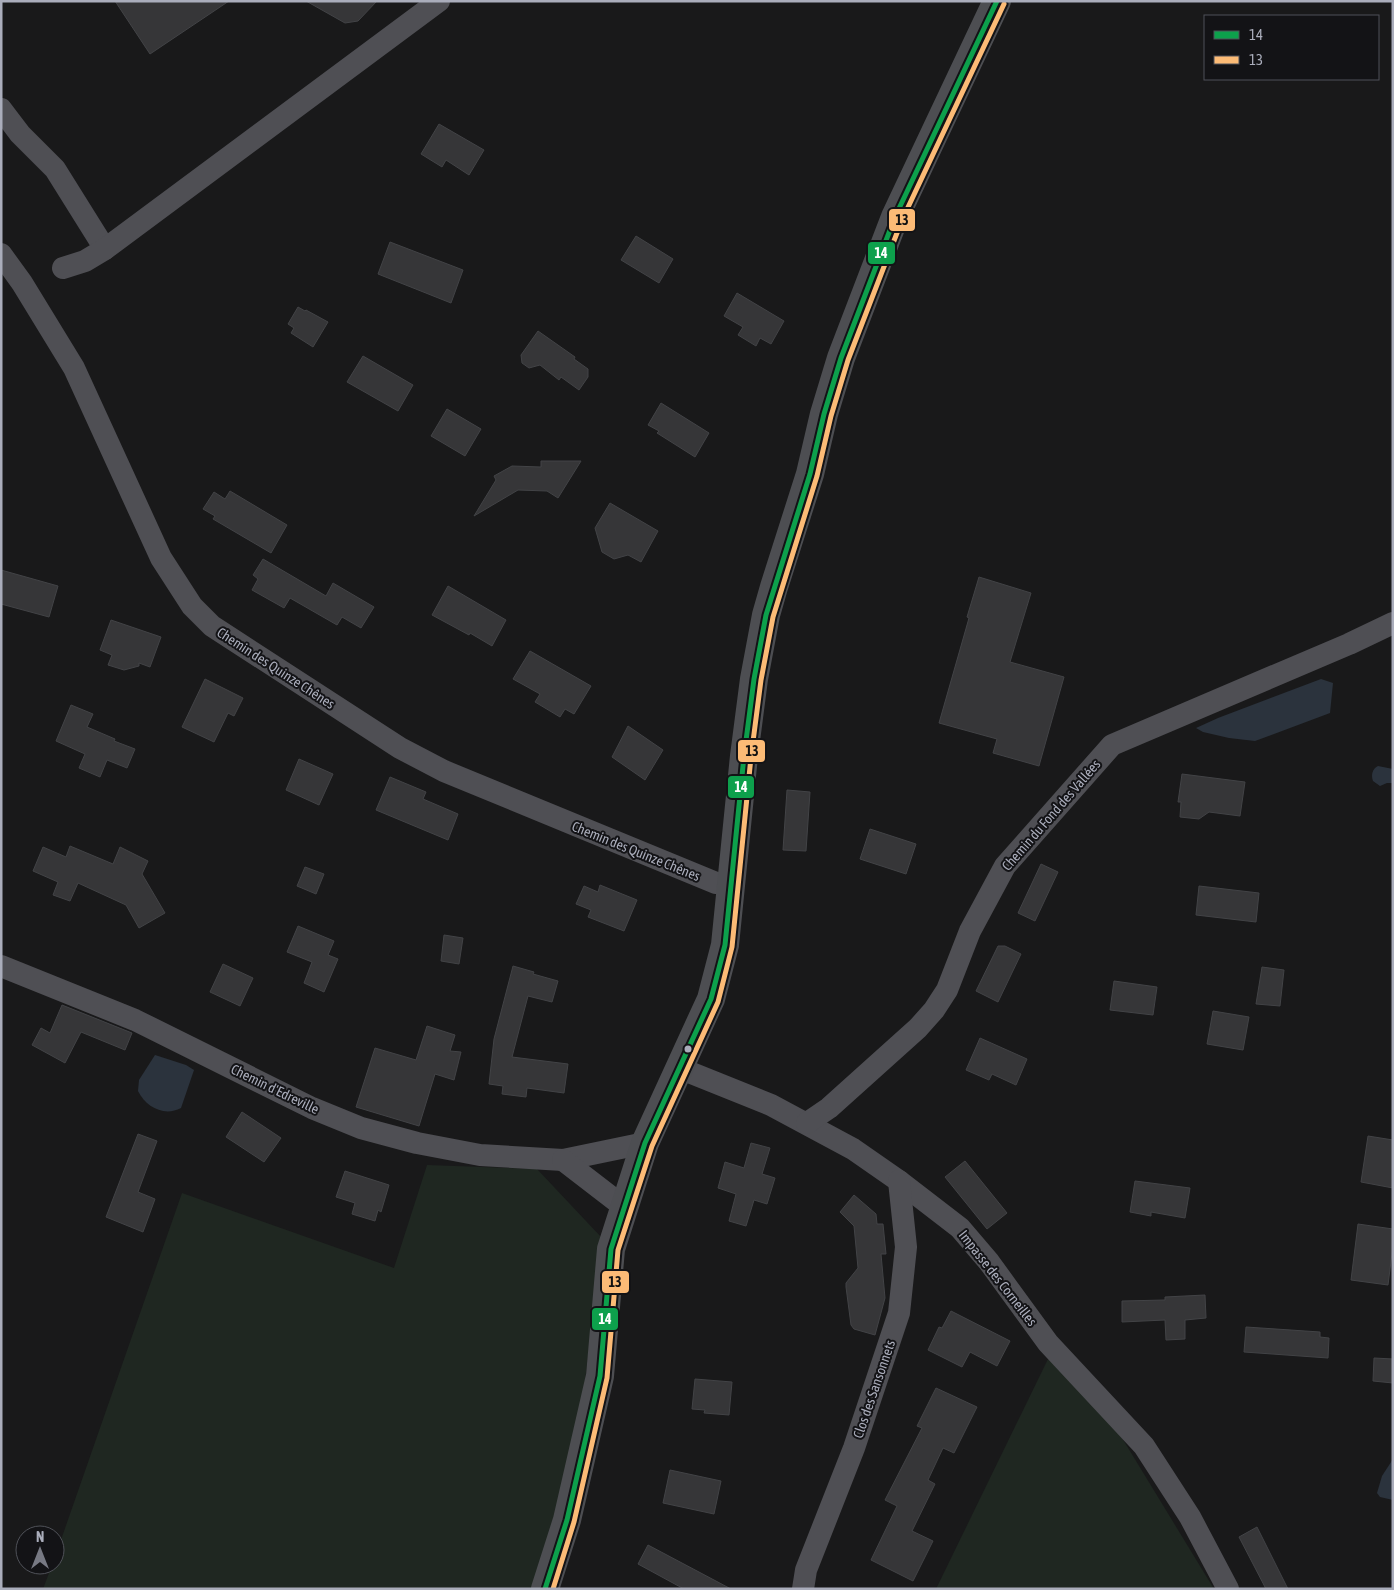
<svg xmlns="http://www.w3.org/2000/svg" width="1394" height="1590" viewBox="0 0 1394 1590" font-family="'Asap Condensed',sans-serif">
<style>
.green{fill:#1f2721}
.water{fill:#2b333d}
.building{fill:#363638;stroke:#424346}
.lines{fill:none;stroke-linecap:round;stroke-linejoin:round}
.street{stroke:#4f4f54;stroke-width:22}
.secondary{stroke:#4d4e52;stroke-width:28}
.bus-1-casing{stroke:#131316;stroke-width:9}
.bus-2-casing{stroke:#131316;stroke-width:9}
.bus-1{stroke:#0da04c;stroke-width:5}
.bus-2{stroke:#fcbb76;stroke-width:5}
.bus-dot{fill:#aaadbb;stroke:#131316;stroke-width:2}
.labels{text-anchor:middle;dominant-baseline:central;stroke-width:4;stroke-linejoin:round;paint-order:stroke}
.street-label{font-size:14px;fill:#aaadbb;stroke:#131316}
.line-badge{stroke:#131316;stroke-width:2}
.badge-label{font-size:14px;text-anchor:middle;font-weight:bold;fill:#fff}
.pale-badge-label{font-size:14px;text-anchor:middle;font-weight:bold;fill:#111}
</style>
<rect width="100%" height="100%" fill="#19191a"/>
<g class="green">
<polygon points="427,1165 537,1169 602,1238 580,1423 534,1589 43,1589 52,1565 55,1565 55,1557 182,1193 394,1268"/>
<polygon points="1048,1359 1108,1415 1214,1589 936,1589"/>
</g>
<g class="water">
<polygon points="1321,679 1333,683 1330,713 1255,741 1229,738 1203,732 1196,728 1218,718"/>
<path d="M1378,766L1393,769V783H1387L1380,786L1373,781C1371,775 1372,769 1378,766Z"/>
<path d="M155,1055L186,1065L194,1070L181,1108C164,1117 146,1107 138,1091L139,1080Z"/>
<polygon points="1393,1459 1393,1500 1380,1497 1377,1493 1382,1476"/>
</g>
<g class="building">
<polygon points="115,1 229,1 150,54"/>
<polygon points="306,1 377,1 358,21 345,23"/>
<polygon points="439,124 484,150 469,175 446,160 442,167 421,154"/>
<polygon points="636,236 673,259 659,283 621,260"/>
<polygon points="390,242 463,270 451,303 378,274"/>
<polygon points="737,293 784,321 771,344 760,338 756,346 738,335 743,327 724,316"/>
<polygon points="298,307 305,311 306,310 328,322 313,347 291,333 294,328 288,324"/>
<polygon points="538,331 575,357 574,359 588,369 588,377 579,390 561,377 559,380 540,365 529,368 522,363 521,355"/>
<polygon points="363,356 413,385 398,411 347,382"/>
<polygon points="661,403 709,433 695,457 657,433 659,431 648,425"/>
<polygon points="447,409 481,429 465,456 431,436"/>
<polygon points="541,461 581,461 558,498 547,491 518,490 474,516 496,480 494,476 512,466 541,467"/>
<polygon points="230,491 287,525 271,553 213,519 215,516 203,509 214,492 225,499"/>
<polygon points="610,503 658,531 641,562 628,555 614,559 602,552 595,528"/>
<polygon points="263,559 326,596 333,583 374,607 361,628 342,617 337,625 290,598 284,608 252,590 258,579 253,575"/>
<polygon points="1,570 58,586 49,617 1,604"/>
<polygon points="979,577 1031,593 1010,662 1064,677 1039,766 993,753 997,739 939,723 969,618 967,617"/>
<polygon points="448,586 506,620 492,646 470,633 469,635 432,615"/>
<polygon points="111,620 161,637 150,667 139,663 139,666 124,670 108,665 112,655 100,650"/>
<polygon points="530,651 591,686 574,714 565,709 560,717 535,702 540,694 513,679"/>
<polygon points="205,679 243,698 234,716 228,713 214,742 182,727"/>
<polygon points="71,705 93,714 87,727 115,739 114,741 135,749 127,768 107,760 100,777 79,768 85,754 56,741"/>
<polygon points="628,726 663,750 645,780 612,757"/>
<polygon points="299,759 333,774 319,805 286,790"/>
<polygon points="1182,774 1245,782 1240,816 1209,812 1199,819 1180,817 1181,802 1178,802"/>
<polygon points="390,777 426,792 423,799 458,814 448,840 376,810"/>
<polygon points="787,790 810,792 806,851 783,850"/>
<polygon points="870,829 916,844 906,874 860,859"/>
<polygon points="70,846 113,864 120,847 148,861 142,874 165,913 139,928 126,905 78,883 70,901 53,895 58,882 33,871 43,847 66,857"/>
<polygon points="1041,864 1058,872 1035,921 1018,913"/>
<polygon points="305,867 324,874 316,894 297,886"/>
<polygon points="600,885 637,900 624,931 588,917 591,910 576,904 584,886 598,892"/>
<polygon points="1199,886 1259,893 1256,922 1196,915"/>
<polygon points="298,926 334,941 328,955 338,959 324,992 304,983 312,962 287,952"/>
<polygon points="444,935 463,938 459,964 441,961"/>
<polygon points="998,946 1005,946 1021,954 998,1002 976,991"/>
<polygon points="223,964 253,978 240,1006 210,992"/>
<polygon points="513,966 534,972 533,974 558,981 552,1002 528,996 512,1057 568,1064 564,1093 527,1088 526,1097 502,1094 503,1086 489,1084 494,1039"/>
<polygon points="1262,967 1284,970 1280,1006 1256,1004"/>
<polygon points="1114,981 1157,987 1153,1015 1110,1010"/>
<polygon points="62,1005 132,1033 125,1050 81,1032 65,1063 32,1045 41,1028 50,1033"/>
<polygon points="1213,1011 1249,1017 1243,1050 1207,1044"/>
<polygon points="427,1026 455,1035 450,1051 461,1052 454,1080 435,1074 419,1126 356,1107 375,1048 416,1060"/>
<polygon points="980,1038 1027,1059 1016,1085 992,1074 989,1080 966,1070"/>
<polygon points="242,1112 281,1138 264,1162 226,1137"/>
<polygon points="138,1134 157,1141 138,1192 155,1199 143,1232 106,1217"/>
<polygon points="1368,1136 1393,1140 1393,1188 1361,1182"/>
<polygon points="751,1143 770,1148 762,1174 775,1178 767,1204 754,1200 746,1226 729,1221 736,1194 718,1188 725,1162 744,1168"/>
<polygon points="965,1161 1007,1213 987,1229 945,1177"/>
<polygon points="345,1171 389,1185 381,1212 378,1210 375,1221 352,1214 355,1203 336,1197"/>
<polygon points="1135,1181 1190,1188 1185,1218 1151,1212 1151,1216 1130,1212"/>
<polygon points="854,1195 876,1214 877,1224 883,1224 886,1254 881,1254 885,1298 875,1335 854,1329 851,1325 846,1287 846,1283 858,1268 854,1226 840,1212"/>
<polygon points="1358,1224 1393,1229 1393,1245 1388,1285 1351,1280"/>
<polygon points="1205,1295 1206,1318 1185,1320 1185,1339 1166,1340 1165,1320 1122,1322 1122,1301 1165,1300 1165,1297"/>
<polygon points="951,1311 1010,1341 997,1366 970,1352 962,1367 928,1350 939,1327 942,1328"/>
<polygon points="1246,1327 1320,1332 1320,1337 1329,1338 1328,1358 1244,1352"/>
<polygon points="1374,1358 1393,1359 1393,1383 1373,1381"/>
<polygon points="695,1379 732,1382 729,1415 704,1413 705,1410 692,1409"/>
<polygon points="936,1388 977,1407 954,1453 943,1448 928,1480 935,1484 912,1531 933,1541 913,1581 871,1560 897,1506 885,1500 922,1428 917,1426"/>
<polygon points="670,1470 721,1481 714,1514 663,1503"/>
<polygon points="1257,1527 1288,1589 1266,1589 1239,1537"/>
<polygon points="648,1545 731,1589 684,1589 638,1564"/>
</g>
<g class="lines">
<g class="street">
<polyline points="1,109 20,134 55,169 105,249"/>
<polyline points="1,254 22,283 74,368 161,558 192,606 212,626 400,748 444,771 716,883 731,884"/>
<polyline points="63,268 85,261 105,249 439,1"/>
<polyline points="1,966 135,1020 312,1108 361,1128 417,1143 480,1155 563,1160 645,1143"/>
<polyline points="679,1068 771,1105 853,1149 899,1181 960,1228 989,1262 1048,1343 1144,1446 1190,1517 1228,1589"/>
<polyline points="807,1123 829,1108 918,1028 934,1010 947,990 970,931 1005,866 1112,745 1349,644 1393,623"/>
<polyline points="563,1160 624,1207"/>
<polyline points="803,1589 806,1570 854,1448 899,1313 906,1247 899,1181"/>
</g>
<polyline class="secondary" points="545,1589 567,1520 600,1376 611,1249 645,1143 711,999 725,945 744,756 754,679 766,615 774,587 810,474 824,414 841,358 895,217 997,1"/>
<g class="bus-1-casing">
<polyline id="bus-1" points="545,1589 567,1520 600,1376 611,1249 645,1143 711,999 725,945 744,756 754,679 766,615 810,474 824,414 841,358 895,217 997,1"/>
</g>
<g class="bus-2-casing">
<polyline id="bus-2" points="553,1589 574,1522 607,1378 618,1250 652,1146 718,1002 732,947 751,757 761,680 773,617 817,476 831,416 848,360 902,220 1004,4"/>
</g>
<use href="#bus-1" class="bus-1"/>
<use href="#bus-2" class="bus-2"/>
</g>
<circle class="bus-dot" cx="688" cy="1049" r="4.5"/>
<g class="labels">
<g class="street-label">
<text transform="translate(276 668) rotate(33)">Chemin des Quinze Chênes</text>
<text transform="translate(1051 815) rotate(-49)">Chemin du Fond des Vallées</text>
<text transform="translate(636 851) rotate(22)">Chemin des Quinze Chênes</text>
<text transform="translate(275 1089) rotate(26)">Chemin d'Edreville</text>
<text transform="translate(998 1278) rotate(52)">Impasse des Corneilles</text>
<text transform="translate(874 1389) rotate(-71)">Clos des Sansonnets</text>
</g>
</g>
<g class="line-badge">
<rect x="888" y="208" width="28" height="24" rx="5" fill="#fcbb76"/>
<rect x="867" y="241" width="29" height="24" rx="5" fill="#0da04c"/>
<rect x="737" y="739" width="29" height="24" rx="5" fill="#fcbb76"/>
<rect x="727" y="775" width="28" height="24" rx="5" fill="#0da04c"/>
<rect x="601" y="1270" width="29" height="24" rx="5" fill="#fcbb76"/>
<rect x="591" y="1307" width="28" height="24" rx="5" fill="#0da04c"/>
</g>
<g class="badge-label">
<text x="881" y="258">14</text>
<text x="741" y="792">14</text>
<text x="605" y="1324">14</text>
</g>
<g class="pale-badge-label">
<text x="902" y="225">13</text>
<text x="752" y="756">13</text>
<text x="615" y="1287">13</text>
</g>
<rect width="1394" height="1590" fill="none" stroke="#aaadbb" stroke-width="5"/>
<rect x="1204" y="15" width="175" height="65" fill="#131316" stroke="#4f5158"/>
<rect x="1214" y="31" width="25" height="8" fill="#0da04c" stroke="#4f5158"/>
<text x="1249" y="40" font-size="15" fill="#aaadbb">14</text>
<rect x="1214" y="56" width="25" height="8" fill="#fcbb76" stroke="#4f5158"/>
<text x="1249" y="65" font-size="15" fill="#aaadbb">13</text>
<g transform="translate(40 1550)"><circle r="24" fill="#131316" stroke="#4f5158"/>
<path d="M0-4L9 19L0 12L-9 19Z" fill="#777983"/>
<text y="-8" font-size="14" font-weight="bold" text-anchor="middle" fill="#aaadbb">N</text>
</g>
</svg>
